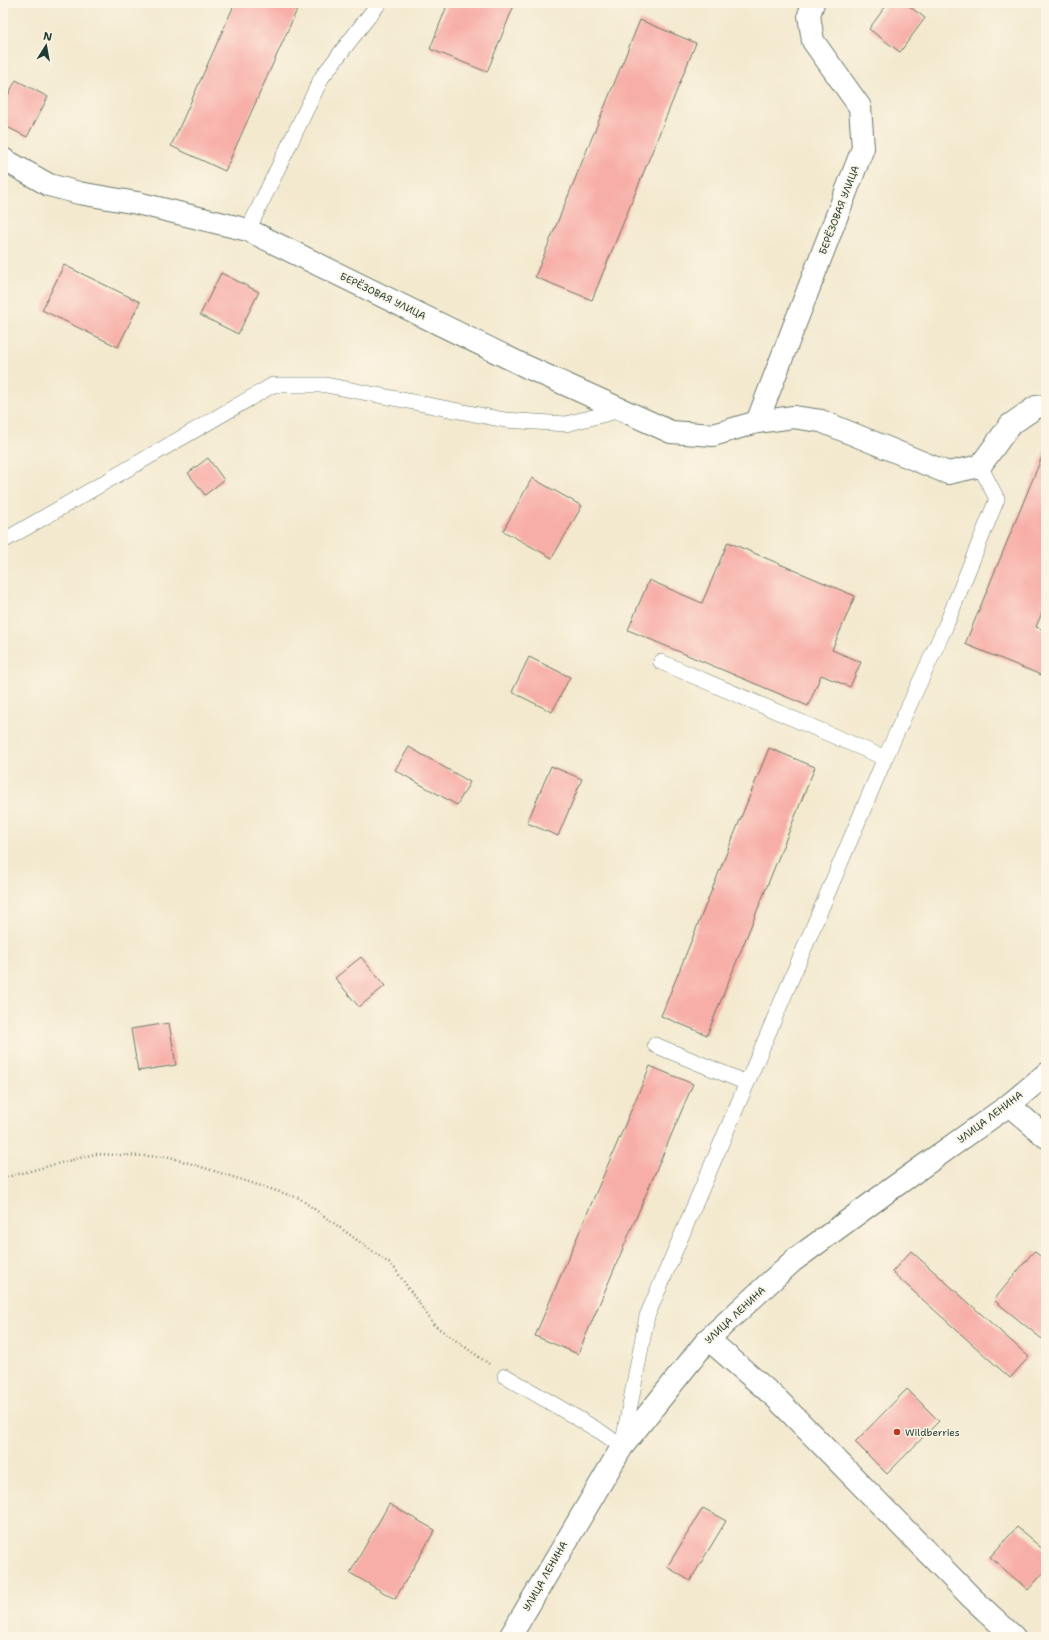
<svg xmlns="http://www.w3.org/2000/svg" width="1049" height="1640" viewBox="0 0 1049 1640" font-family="'Shantell Sans',sans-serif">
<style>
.building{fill:#f7aea8}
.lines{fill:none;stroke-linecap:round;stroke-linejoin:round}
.service-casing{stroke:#69796a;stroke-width:16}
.minor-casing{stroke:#69796a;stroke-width:24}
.path{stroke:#69796a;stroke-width:2.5;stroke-dasharray:1 3;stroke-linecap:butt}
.service{stroke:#fff;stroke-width:15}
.minor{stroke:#fff;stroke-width:22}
.poi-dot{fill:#c8321e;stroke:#fcf5e5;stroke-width:1.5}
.labels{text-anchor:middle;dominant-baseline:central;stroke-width:3;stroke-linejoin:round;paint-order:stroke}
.street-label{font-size:10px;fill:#1f3d34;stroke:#fcf5e5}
.poi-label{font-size:10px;fill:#1f3d34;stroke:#fcf5e5;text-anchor:start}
</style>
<rect width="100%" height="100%" fill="#fcf5e5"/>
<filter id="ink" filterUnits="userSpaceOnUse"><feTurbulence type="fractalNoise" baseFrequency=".025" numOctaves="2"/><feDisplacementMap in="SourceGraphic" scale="8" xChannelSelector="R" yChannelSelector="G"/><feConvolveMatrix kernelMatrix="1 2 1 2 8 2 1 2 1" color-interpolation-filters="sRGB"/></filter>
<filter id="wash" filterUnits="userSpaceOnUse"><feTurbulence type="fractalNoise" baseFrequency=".012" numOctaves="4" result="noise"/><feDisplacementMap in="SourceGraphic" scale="16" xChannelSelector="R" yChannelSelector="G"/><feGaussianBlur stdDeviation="0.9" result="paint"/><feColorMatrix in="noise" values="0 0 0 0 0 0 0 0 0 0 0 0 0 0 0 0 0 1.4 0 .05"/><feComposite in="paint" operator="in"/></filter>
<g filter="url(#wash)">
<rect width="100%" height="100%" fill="#f3e9cf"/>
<g id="blocks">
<g class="building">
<polygon points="235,3 300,3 225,171 171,146"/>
<polygon points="448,3 515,3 487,72 430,49"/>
<polygon points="888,3 905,3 925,18 900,52 869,29"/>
<polygon points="640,20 696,43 592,300 535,277"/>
<polygon points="16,80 48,97 27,137 3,125 3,105"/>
<polygon points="64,265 140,302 118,347 42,310"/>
<polygon points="221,273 259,292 238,334 200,315"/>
<polygon points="1046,447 1046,603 1036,627 1046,631 1046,677 965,644"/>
<polygon points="208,458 224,480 205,495 188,473"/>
<polygon points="532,478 582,506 552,558 503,531"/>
<polygon points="728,542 855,596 832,650 861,662 850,687 821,675 808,706 628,630 649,580 702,603"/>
<polygon points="529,657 570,677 552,712 512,692"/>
<polygon points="409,747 470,782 457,805 395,770"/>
<polygon points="769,748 815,767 707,1035 661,1016"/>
<polygon points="551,766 582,779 558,836 527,823"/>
<polygon points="361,957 385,986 359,1007 335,978"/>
<polygon points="169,1023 176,1065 138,1071 131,1029"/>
<polygon points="650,1066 693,1084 578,1354 535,1336"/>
<polygon points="911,1251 1029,1357 1010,1378 892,1272"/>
<polygon points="1034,1251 1046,1261 1046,1334 1042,1339 994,1300"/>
<polygon points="907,1389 939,1421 887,1474 855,1442"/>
<polygon points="389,1504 435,1530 395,1599 350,1573"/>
<polygon points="703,1508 726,1521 690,1581 667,1567"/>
<polygon points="1017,1527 1046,1552 1046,1570 1028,1590 990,1557"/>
</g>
</g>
</g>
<g filter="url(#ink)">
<use href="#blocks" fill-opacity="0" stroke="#69796a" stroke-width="1"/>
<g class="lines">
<g class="service-casing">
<g id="service">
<polyline points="248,230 322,77 379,3"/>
<polyline points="3,541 273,385 326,385 505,420 566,424 621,410"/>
<polyline points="661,662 885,758"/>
<polyline points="655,1045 747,1083"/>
<polyline points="505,1376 601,1432 622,1447 647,1316 747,1083 885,758 946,625 997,499 980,466"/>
</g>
</g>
<g class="minor-casing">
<g id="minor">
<polyline points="3,159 49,185 79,193 137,203 248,230 525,366 671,432 713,435 757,422 793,417 821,421 948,473 980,466 1010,425 1036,407 1046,406"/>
<polyline points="757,422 863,148 860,107 813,41 809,15 813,3"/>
<polyline points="1009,1105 1046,1137"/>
<polyline points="708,1339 777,1399 972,1598 1014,1637"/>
<polyline points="510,1637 622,1447 708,1339 793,1261 891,1189 1009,1105 1046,1074"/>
</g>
</g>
<polyline class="path" points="3,1178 95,1154 170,1157 299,1198 393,1266 434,1325 489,1364"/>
<use href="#service" class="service"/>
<use href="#minor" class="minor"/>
</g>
</g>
<circle class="poi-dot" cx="897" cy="1432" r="4"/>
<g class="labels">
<g class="street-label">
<text transform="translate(839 210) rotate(-69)">БЕРЁЗОВАЯ УЛИЦА</text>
<text transform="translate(383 296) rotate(26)">БЕРЁЗОВАЯ УЛИЦА</text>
<text transform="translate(990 1117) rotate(-37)">УЛИЦА ЛЕНИНА</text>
<text transform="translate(735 1315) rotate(-43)">УЛИЦА ЛЕНИНА</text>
<text transform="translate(545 1576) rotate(-60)">УЛИЦА ЛЕНИНА</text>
</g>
<g class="poi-label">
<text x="905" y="1432">Wildberries</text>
</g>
</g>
<rect width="1049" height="1640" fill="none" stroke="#fcf5e5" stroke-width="16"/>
<g transform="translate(46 46) rotate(11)" stroke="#fcf5e5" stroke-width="3" paint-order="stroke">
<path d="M0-3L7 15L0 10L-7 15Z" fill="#1f3d34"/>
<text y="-6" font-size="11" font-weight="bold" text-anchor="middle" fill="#1f3d34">N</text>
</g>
</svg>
